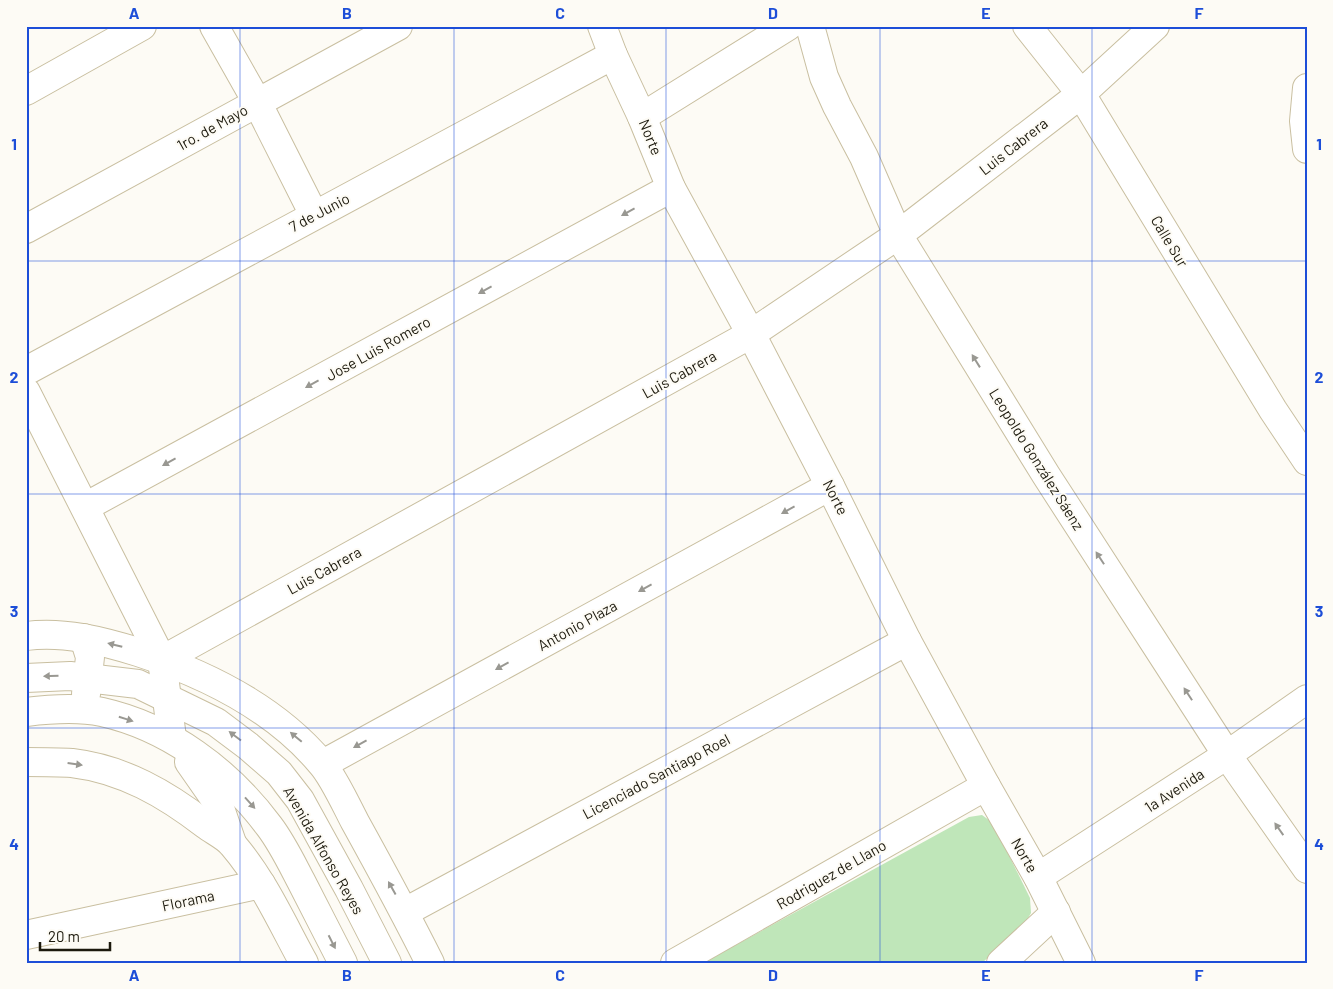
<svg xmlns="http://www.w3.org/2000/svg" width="1333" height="989" viewBox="0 0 1333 989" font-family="Barlow,sans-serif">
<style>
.green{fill:#bfe6b9}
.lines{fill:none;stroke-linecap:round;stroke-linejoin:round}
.minor-casing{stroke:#c9bfa0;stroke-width:30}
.tertiary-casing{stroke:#c9bfa0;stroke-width:30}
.secondary-casing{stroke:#c9bfa0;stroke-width:30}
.minor{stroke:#fff;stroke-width:28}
.tertiary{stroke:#fff;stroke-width:28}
.secondary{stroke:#fff;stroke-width:28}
.oneway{fill:#999892}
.grid{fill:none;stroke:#1d4ed8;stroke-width:1;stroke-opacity:0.55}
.labels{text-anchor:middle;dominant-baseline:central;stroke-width:4;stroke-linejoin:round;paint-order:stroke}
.street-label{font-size:15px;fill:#1c190d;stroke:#fdfbf5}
.neatline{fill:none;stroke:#1d4ed8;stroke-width:2}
.grid-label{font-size:16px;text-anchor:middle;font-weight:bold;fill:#1d4ed8}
</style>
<rect width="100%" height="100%" fill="#fdfbf5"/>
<polygon class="green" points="982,815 993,823 1030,898 1031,913 1024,925 982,963 703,963 969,817"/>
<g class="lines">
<g class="minor-casing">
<g id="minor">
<polyline points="214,26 257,102 314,215"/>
<polyline points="810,26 824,77 837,106 864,157 898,235 1046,475 1227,755 1307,869"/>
<polyline points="1027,26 1081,94 1273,410 1307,461"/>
<polyline points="1307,88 1304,121 1307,149"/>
<polyline points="26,91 142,26"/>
<polyline points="642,117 788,26"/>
<polyline points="26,229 398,26"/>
<polyline points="26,371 613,55"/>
<polyline points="85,507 671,188"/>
<polyline points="162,660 751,334 898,235 1081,94 1155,26"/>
<polyline points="323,764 830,486"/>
<polyline points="1038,877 1227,755 1307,699"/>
<polyline points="405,912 907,641"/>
<polyline points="26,935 261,884"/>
<polyline points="675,963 986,786"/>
<polyline points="1001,963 1056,912"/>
</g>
</g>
<g class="tertiary-casing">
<g id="tertiary">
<polyline points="602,26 613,55 642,117 671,188 751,334 830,486 907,641 986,786 1038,877 1081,963"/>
<polyline points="26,392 162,660 172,738"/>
<path d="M26,636C64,631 102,641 138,652C206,674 274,707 321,763C333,776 346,805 355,822C381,869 406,915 430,963"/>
<path d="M26,762C41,762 57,762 72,763C123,769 166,794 206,825C214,831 227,837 233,845C263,880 282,923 304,963"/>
</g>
</g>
<g class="secondary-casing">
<g id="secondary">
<polyline points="84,638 90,657 86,694"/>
<polyline points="26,678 70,676 138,684 216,722 248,746 279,773 300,800 349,889 387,963"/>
<path d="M26,712C50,709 78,707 102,712C169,727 228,771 269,826C282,843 291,862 301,881C315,908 329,936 343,963"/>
<polyline points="189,762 219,805 232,843"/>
</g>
</g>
<use href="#minor" class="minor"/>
<use href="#tertiary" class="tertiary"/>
<use href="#secondary" class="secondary"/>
</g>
<defs><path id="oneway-solid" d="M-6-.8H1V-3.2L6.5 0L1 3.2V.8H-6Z" transform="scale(1.25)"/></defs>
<g class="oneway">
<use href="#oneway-solid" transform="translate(628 212) rotate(151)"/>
<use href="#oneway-solid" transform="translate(485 290) rotate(151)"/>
<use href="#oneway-solid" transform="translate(976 361) rotate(-122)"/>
<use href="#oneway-solid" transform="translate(312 384) rotate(151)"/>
<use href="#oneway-solid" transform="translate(169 462) rotate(151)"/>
<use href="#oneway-solid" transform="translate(788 510) rotate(151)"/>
<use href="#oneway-solid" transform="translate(1100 558) rotate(-123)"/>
<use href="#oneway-solid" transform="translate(645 588) rotate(151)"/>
<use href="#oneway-solid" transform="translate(115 645) rotate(-166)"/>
<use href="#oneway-solid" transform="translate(502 666) rotate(151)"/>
<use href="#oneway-solid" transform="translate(51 676) rotate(178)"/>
<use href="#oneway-solid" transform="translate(1188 694) rotate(-123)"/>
<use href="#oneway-solid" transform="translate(126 719) rotate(17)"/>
<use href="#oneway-solid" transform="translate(235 736) rotate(-143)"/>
<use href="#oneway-solid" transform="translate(296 737) rotate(-140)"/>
<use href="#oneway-solid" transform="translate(360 744) rotate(151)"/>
<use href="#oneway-solid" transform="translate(75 764) rotate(8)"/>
<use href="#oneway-solid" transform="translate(250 803) rotate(48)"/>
<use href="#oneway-solid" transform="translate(1279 829) rotate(-125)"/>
<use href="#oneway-solid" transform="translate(392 888) rotate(-119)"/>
<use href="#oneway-solid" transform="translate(332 942) rotate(63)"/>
</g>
<path class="grid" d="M240,26V963M454,26V963M666,26V963M880,26V963M1092,26V963M26,261H1307M26,494H1307M26,728H1307"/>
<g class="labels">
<g class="street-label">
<text transform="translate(212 127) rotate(-29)">1ro. de Mayo</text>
<text transform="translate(651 137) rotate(68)">Norte</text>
<text transform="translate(1013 146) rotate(-38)">Luis Cabrera</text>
<text transform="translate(319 212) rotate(-28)">7 de Junio</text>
<text transform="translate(1170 241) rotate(59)">Calle Sur</text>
<text transform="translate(378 348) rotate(-29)">Jose Luis Romero</text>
<text transform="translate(679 374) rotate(-29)">Luis Cabrera</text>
<text transform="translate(1037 459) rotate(58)">Leopoldo González Sáenz</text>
<text transform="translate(836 497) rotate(63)">Norte</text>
<text transform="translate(324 570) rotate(-29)">Luis Cabrera</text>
<text transform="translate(577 625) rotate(-29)">Antonio Plaza</text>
<text transform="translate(656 776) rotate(-28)">Licenciado Santiago Roel</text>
<text transform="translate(1174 790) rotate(-33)">1a Avenida</text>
<text transform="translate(324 850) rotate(60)">Avenida Alfonso Reyes</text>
<text transform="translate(1025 855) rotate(60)">Norte</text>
<text transform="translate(831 874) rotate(-30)">Rodriguez de Llano</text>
<text transform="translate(188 900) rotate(-12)">Florama</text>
</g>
</g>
<rect width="1333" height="989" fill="none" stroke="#fdfbf5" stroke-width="55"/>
<path d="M40 942v8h70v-8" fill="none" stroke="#1c190d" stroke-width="2.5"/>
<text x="48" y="942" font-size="15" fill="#1c190d" stroke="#fdfbf5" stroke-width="4" paint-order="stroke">20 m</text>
<rect x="28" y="28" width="1278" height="934" class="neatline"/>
<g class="grid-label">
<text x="134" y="19">A</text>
<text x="347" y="19">B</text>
<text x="560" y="19">C</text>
<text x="773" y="19">D</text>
<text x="986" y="19">E</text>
<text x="1199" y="19">F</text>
<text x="14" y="150">1</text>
<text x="1319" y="150">1</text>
<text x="14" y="383">2</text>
<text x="1319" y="383">2</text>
<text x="14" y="617">3</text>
<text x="1319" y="617">3</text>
<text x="14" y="850">4</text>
<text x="1319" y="850">4</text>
<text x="134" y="981">A</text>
<text x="347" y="981">B</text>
<text x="560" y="981">C</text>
<text x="773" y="981">D</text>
<text x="986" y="981">E</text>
<text x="1199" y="981">F</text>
</g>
</svg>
